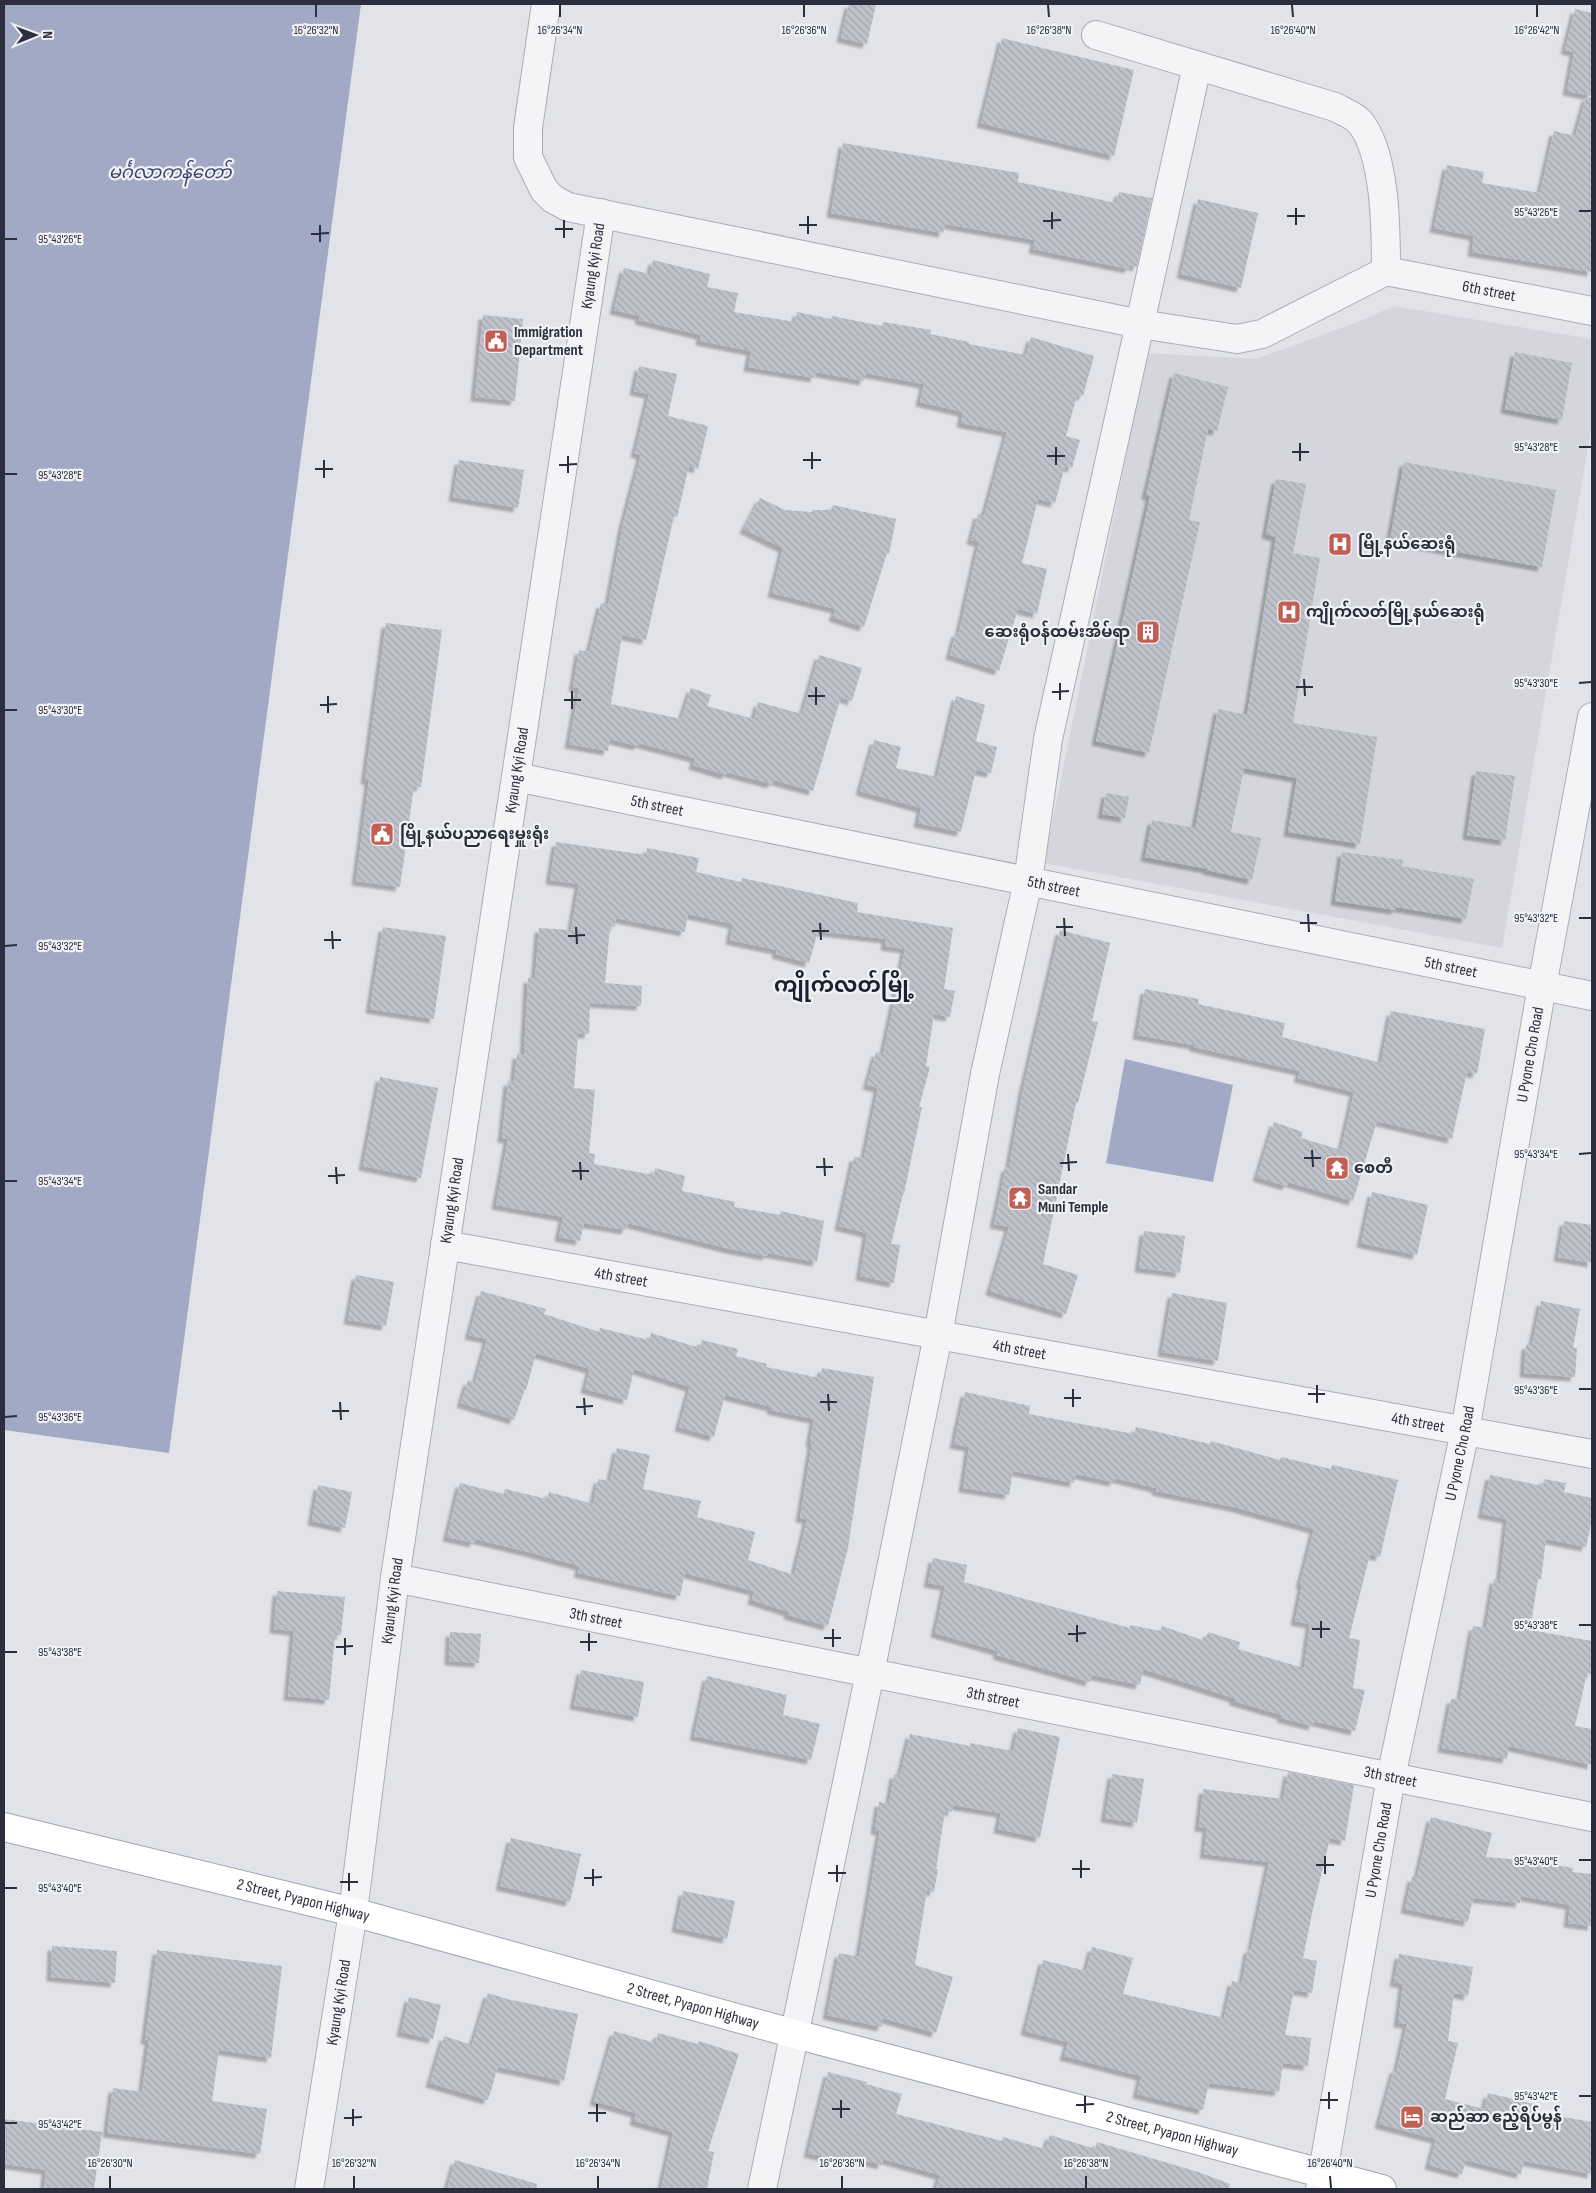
<svg xmlns="http://www.w3.org/2000/svg" width="1596" height="2193" viewBox="0 0 1596 2193" font-family="'Sofia Sans Condensed','Noto Sans Myanmar',sans-serif">
<style>
.built{fill:#d4d5dd}
.water{fill:#a1a9c5}
.building{fill:url(#building-back-hatch);filter:url(#shadow)}
.lines{fill:none;stroke-linecap:round;stroke-linejoin:round}
.minor-casing{stroke:#abadb6;stroke-width:30}
.major-casing{stroke:#a2a5b3;stroke-width:30}
.minor{stroke:#f4f4f7;stroke-width:28}
.major{stroke:#fff;stroke-width:28}
.ticks{fill:none;stroke:#2c2e3f;stroke-width:2}
.labels{text-anchor:middle;dominant-baseline:central;stroke-width:4.5;stroke-linejoin:round;paint-order:stroke}
.street-label{font-size:16px;fill:#2c2e3f;stroke:#f1f2f6}
.poi-label{font-size:16px;font-weight:bold;fill:#2c2e3f;stroke:#f1f2f6;text-anchor:start}
.water-label{font-size:18px;font-style:italic;fill:#3a446e;stroke:#f1f2f6}
.district-label{font-size:21px;font-weight:bold;fill:#1e1f30;stroke:#f1f2f6}
.ticks-label{font-size:12px;text-anchor:middle;fill:#2c2e3f;stroke:#f1f2f6;stroke-width:4.5;stroke-linejoin:round;paint-order:stroke}
</style>
<defs>
<pattern id="building-back-hatch" width="6" height="6" patternUnits="userSpaceOnUse" patternTransform="scale(1.25)"><rect width="6" height="6" fill="#bfc1cb"/><path d="M-1 5l2 2M0 0l6 6M5-1l2 2" fill="none" stroke="#a4a6af"/></pattern>
<filter id="shadow"><feDropShadow dx="-4.5" dy="4.5" stdDeviation="1" flood-color="#0004"/></filter>
</defs>
<rect width="100%" height="100%" fill="#e2e3e9"/>
<polygon class="built" points="1394,306 1592,339 1592,424 1502,948 1044,863 1147,353 1256,359 1360,321"/>
<g class="water">
<polygon points="4,4 361,4 169,1453 4,1430"/>
<polygon points="1125,1059 1233,1085 1213,1182 1106,1163"/>
</g>
<g class="building">
<polygon points="849,4 876,4 867,44 841,38"/>
<polygon points="1575,9 1592,13 1592,96 1567,91 1574,52 1565,50"/>
<polygon points="1002,38 1134,70 1114,156 981,123"/>
<polygon points="1586,97 1592,98 1592,272 1472,252 1474,236 1434,228 1447,165 1484,172 1482,183 1540,193 1554,131 1575,136"/>
<polygon points="843,143 1019,173 1018,182 1116,203 1119,192 1152,198 1137,267 1130,265 1129,269 1033,249 1035,240 945,224 943,233 831,213"/>
<polygon points="1198,199 1258,213 1241,288 1181,274"/>
<polygon points="653,260 710,274 707,287 738,293 734,312 795,322 797,312 831,319 832,316 882,326 883,322 931,330 930,334 969,342 969,344 1026,355 1031,337 1094,356 1083,396 1077,395 1066,436 1080,440 1072,468 1065,466 1055,503 1038,499 1022,563 1047,569 1037,614 1018,609 999,671 950,655 956,632 959,633 979,542 971,540 978,514 984,516 1007,432 961,423 963,412 920,402 924,384 866,373 864,381 816,372 815,378 748,367 751,351 700,341 701,335 639,320 640,316 614,310 624,268 650,274"/>
<polygon points="483,315 523,319 515,401 475,397"/>
<polygon points="1515,352 1572,363 1562,420 1505,409"/>
<polygon points="639,366 677,374 668,416 708,426 698,469 689,466 677,517 674,516 646,640 622,635 611,704 681,719 691,688 711,695 707,706 754,719 758,702 802,714 819,655 862,668 852,701 841,697 813,791 773,780 772,784 727,772 726,775 693,765 695,758 639,743 638,746 610,739 608,751 569,744 579,688 573,687 579,650 589,652 601,603 608,605 623,524 641,455 635,453 649,394 634,391"/>
<polygon points="1174,373 1228,387 1217,431 1208,429 1189,520 1200,522 1149,753 1096,741 1150,496 1146,495"/>
<polygon points="459,460 524,470 518,508 453,497"/>
<polygon points="1404,462 1556,490 1542,567 1390,540"/>
<polygon points="1276,479 1306,484 1293,553 1320,558 1293,723 1377,737 1360,844 1288,832 1297,778 1244,768 1231,832 1261,838 1252,880 1207,870 1208,869 1145,857 1152,820 1195,828 1218,709 1247,715 1276,537 1266,534"/>
<polygon points="760,498 785,510 812,512 812,510 831,510 833,505 896,519 889,554 887,553 864,627 833,617 836,609 772,593 783,548 744,529"/>
<polygon points="386,623 442,630 421,787 414,786 400,887 356,881 369,780 365,780"/>
<polygon points="956,696 985,705 976,741 997,747 991,773 976,770 961,832 918,823 921,808 860,791 874,740 901,747 896,768 937,777"/>
<polygon points="1476,771 1515,776 1505,841 1467,835"/>
<polygon points="1106,793 1129,797 1125,818 1102,814"/>
<polygon points="556,842 646,855 647,848 699,858 696,872 741,882 742,878 858,903 857,912 953,928 944,989 955,991 950,1017 934,1014 926,1066 930,1067 919,1107 922,1107 904,1194 903,1194 891,1244 900,1245 894,1283 860,1276 867,1233 839,1226 854,1157 864,1158 878,1088 867,1085 876,1052 883,1054 905,949 885,946 886,939 818,931 809,963 776,954 777,950 730,940 733,924 688,914 685,932 616,918 615,927 610,926 605,983 642,986 641,1006 590,1003 589,1034 578,1034 574,1088 595,1090 589,1153 595,1154 594,1164 654,1175 655,1168 685,1176 682,1191 735,1202 734,1207 780,1215 781,1211 824,1221 817,1262 768,1253 767,1256 730,1249 628,1223 626,1230 584,1223 580,1241 559,1237 563,1217 496,1205 508,1139 502,1138 508,1081 514,1082 517,1054 524,1055 528,978 535,979 539,928 571,930 579,884 550,880"/>
<polygon points="1342,852 1403,860 1402,866 1474,879 1466,919 1396,907 1396,910 1335,901"/>
<polygon points="383,927 446,936 434,1019 370,1009"/>
<polygon points="1060,930 1110,943 1092,1021 1098,1022 1078,1103 1076,1103 1043,1264 1078,1275 1066,1314 990,1291 1009,1227 994,1224 1006,1167 1009,1167 1023,1089"/>
<polygon points="1145,989 1199,999 1198,1004 1285,1023 1282,1037 1381,1063 1391,1011 1485,1029 1477,1074 1467,1072 1452,1139 1377,1121 1353,1201 1288,1182 1287,1186 1257,1177 1274,1122 1303,1132 1301,1138 1341,1150 1354,1092 1298,1078 1300,1071 1194,1047 1194,1045 1137,1035"/>
<polygon points="380,1077 438,1088 421,1178 363,1166"/>
<polygon points="1372,1192 1428,1205 1417,1255 1361,1243"/>
<polygon points="1564,1221 1592,1225 1592,1263 1558,1257"/>
<polygon points="1144,1231 1185,1236 1180,1273 1139,1268"/>
<polygon points="356,1275 394,1282 386,1326 348,1320"/>
<polygon points="481,1291 546,1309 544,1314 599,1332 600,1328 649,1340 651,1333 700,1348 702,1340 738,1349 736,1356 767,1364 766,1367 820,1378 822,1368 874,1377 848,1548 828,1626 788,1615 789,1612 752,1600 754,1591 685,1573 680,1596 578,1573 580,1566 525,1551 475,1539 474,1543 447,1537 460,1483 504,1494 505,1489 547,1499 549,1492 593,1504 598,1479 610,1481 617,1448 650,1455 643,1489 701,1501 697,1517 755,1532 748,1560 794,1575 807,1519 800,1518 812,1443 810,1442 814,1419 771,1410 772,1407 725,1395 714,1437 679,1427 690,1387 634,1369 627,1400 585,1389 590,1369 536,1353 526,1390 525,1389 514,1420 461,1403 468,1380 475,1383 487,1339 469,1335"/>
<polygon points="1172,1293 1227,1303 1218,1361 1162,1352"/>
<polygon points="1541,1301 1580,1309 1573,1348 1577,1348 1575,1377 1524,1373 1526,1345 1532,1345"/>
<polygon points="965,1392 1030,1406 1029,1414 1134,1434 1136,1427 1210,1444 1211,1441 1280,1460 1281,1457 1331,1469 1332,1465 1398,1480 1380,1557 1370,1554 1349,1638 1360,1640 1353,1688 1365,1690 1355,1731 1314,1721 1313,1726 1281,1718 1282,1715 1234,1701 1234,1698 1143,1669 1140,1685 1092,1675 1090,1682 997,1655 998,1651 935,1633 945,1586 928,1583 933,1558 967,1565 964,1582 1130,1628 1130,1625 1160,1631 1162,1626 1205,1641 1208,1632 1240,1642 1238,1649 1304,1668 1310,1624 1295,1621 1302,1585 1300,1584 1314,1529 1234,1507 1156,1491 1156,1488 1115,1478 1114,1482 1076,1474 1074,1483 1013,1471 1009,1495 963,1488 969,1447 954,1444"/>
<polygon points="1490,1475 1543,1486 1544,1479 1566,1483 1564,1492 1592,1498 1592,1519 1586,1547 1546,1539 1541,1579 1538,1579 1530,1630 1592,1641 1592,1674 1587,1673 1575,1726 1592,1729 1592,1765 1509,1746 1507,1759 1442,1748 1451,1699 1460,1700 1473,1626 1486,1628 1494,1579 1500,1580 1507,1519 1482,1514"/>
<polygon points="318,1485 352,1492 345,1528 312,1521"/>
<polygon points="277,1591 345,1597 341,1635 335,1635 329,1700 288,1696 294,1631 274,1629"/>
<polygon points="450,1632 481,1634 479,1663 449,1661"/>
<polygon points="581,1670 644,1682 638,1717 574,1705"/>
<polygon points="707,1676 787,1695 783,1715 820,1724 811,1760 694,1736"/>
<polygon points="1018,1728 1060,1737 1040,1838 998,1829 1001,1813 953,1805 952,1812 945,1811 936,1869 938,1869 934,1892 927,1890 915,1965 953,1977 936,2033 883,2018 882,2027 827,2015 839,1953 859,1957 880,1831 875,1830 879,1802 889,1804 894,1774 900,1775 910,1734 970,1746 970,1743 1013,1751"/>
<polygon points="1288,1772 1354,1785 1345,1841 1330,1838 1313,1909 1303,1958 1317,1961 1312,1993 1294,1990 1285,2035 1311,2038 1308,2066 1283,2063 1279,2092 1209,2083 1203,2110 1137,2094 1141,2076 1064,2056 1068,2042 1025,2031 1043,1960 1086,1971 1092,1947 1133,1958 1123,1994 1224,2018 1232,1981 1242,1983 1248,1949 1251,1949 1269,1862 1204,1854 1207,1828 1199,1827 1203,1789 1283,1799"/>
<polygon points="1112,1774 1144,1779 1137,1823 1105,1818"/>
<polygon points="1431,1817 1492,1833 1486,1857 1534,1861 1573,1868 1572,1872 1592,1874 1592,1926 1568,1923 1570,1905 1521,1896 1520,1903 1473,1898 1468,1922 1405,1909 1412,1877 1417,1878"/>
<polygon points="511,1838 581,1854 570,1902 500,1886"/>
<polygon points="683,1891 735,1901 727,1939 676,1928"/>
<polygon points="52,1946 117,1951 115,1983 51,1977"/>
<polygon points="157,1950 282,1966 271,2058 219,2050 212,2101 267,2109 260,2154 107,2133 113,2088 142,2092 149,2040 145,2040"/>
<polygon points="1399,1954 1473,1967 1468,1996 1454,1993 1448,2041 1458,2043 1445,2099 1484,2109 1488,2093 1538,2105 1536,2112 1592,2122 1592,2174 1524,2161 1521,2174 1466,2160 1462,2174 1429,2165 1436,2139 1379,2124 1394,2069 1397,2069 1407,2024 1398,2023 1403,1984 1394,1982"/>
<polygon points="488,1993 507,1999 578,2014 564,2081 498,2067 488,2100 430,2083 444,2036 472,2045"/>
<polygon points="409,1997 441,2005 433,2039 401,2032"/>
<polygon points="614,2031 655,2043 658,2033 698,2044 699,2041 739,2054 708,2151 714,2152 707,2189 661,2189 673,2132 634,2121 636,2113 594,2101"/>
<polygon points="828,2072 867,2082 866,2084 902,2094 896,2114 1002,2141 1003,2137 1045,2149 1050,2135 1095,2149 1097,2142 1198,2172 1230,2184 1229,2189 936,2189 940,2175 883,2159 882,2165 848,2156 847,2162 808,2153"/>
<polygon points="4,2119 102,2132 94,2189 44,2189 46,2170 4,2164"/>
<polygon points="455,2160 537,2184 536,2189 447,2189"/>
</g>
<g class="lines">
<g class="minor-casing">
<g id="minor">
<polyline points="546,4 528,128 528,157 544,190 553,199 568,207 1140,324 1237,339 1262,334 1386,271"/>
<path d="M1096,35L1335,107C1342,111 1353,115 1359,121C1386,152 1386,231 1386,271"/>
<path id="s1" d="M1386,271L1592,311"/>
<path id="s2" d="M516,777L1592,996"/>
<path id="s3" d="M445,1245L1592,1454"/>
<path id="s4" d="M395,1578L1592,1817"/>
<path id="s5" d="M309,2189L353,1912L395,1578L601,213"/>
<polyline points="762,2189 870,1673 938,1335 985,1074 1028,881 1048,739 1197,66"/>
<path id="s6" d="M1320,2189L1391,1777L1465,1431L1542,986L1592,717"/>
</g>
</g>
<g class="major-casing">
<g id="major">
<path id="s7" d="M4,1827L353,1912L795,2034L1382,2189"/>
</g>
</g>
<use href="#minor" class="minor"/>
<use href="#major" class="major"/>
</g>
<path class="ticks" d="M316,5V17M560,5V17M804,5V17M1048,5L1049,17M1292,5L1293,17M1537,5V17M1296,208V225M1579,211H1591M1052,212V229M808,216V234M1287,216H1305M564,220V238M1043,221L1061,220M320,225V242M799,225H817M555,229H573M311,234L329,233M5,239H17M1300,443V461M1056,447V465M1579,447H1591M812,452V469M1292,452H1309M568,456V473M1047,456H1065M324,460V478M803,460H821M559,465L577,464M315,469H333M5,474H17M1304,679L1305,696M1060,683V700M1579,683L1591,682M816,687V705M1296,687H1313M572,691V709M1052,692L1069,691M328,696V713M808,696H825M564,700H581M320,705L337,704M5,710H17M1308,914L1309,932M1064,918L1065,936M1579,918H1591M820,923L821,940M1300,923H1317M576,927L577,944M1056,927H1073M332,931L333,949M812,931H829M568,936L585,935M324,940H341M5,946L17,945M1312,1150L1313,1167M1068,1154L1069,1171M1579,1154L1591,1153M824,1158L825,1176M1304,1158H1321M580,1162L581,1180M1060,1163L1077,1162M336,1167L337,1184M816,1167H833M572,1171H589M328,1176L345,1175M5,1181H17M1317,1385V1403M1073,1389V1407M1579,1389H1591M828,1394L829,1411M1308,1394H1325M584,1398L585,1415M1064,1398H1081M340,1402L341,1420M820,1402H837M576,1407L593,1406M332,1411H349M5,1417L17,1416M1321,1621V1638M1077,1625V1642M1579,1625H1591M833,1629V1647M1312,1629H1330M589,1633V1651M1068,1634L1086,1633M345,1638V1655M824,1638H841M580,1642H597M336,1647L353,1646M5,1652H17M1325,1856V1874M1081,1860V1878M1579,1860H1591M837,1865V1882M1316,1865H1334M593,1869V1886M1072,1869H1090M349,1873V1891M828,1873H846M584,1878L602,1877M340,1882H358M5,1888H17M1329,2092V2109M1085,2096V2113M1579,2096H1591M841,2100V2118M1320,2100H1338M597,2104V2122M1076,2105L1094,2104M353,2109V2126M832,2109H850M588,2113H606M344,2118L362,2117M5,2123H17M110,2176V2188M354,2176V2188M598,2176V2188M842,2176V2188M1086,2176V2188M1330,2176L1331,2188"/>
<defs>
<g id="civic-square" transform="scale(1.25)"><rect x="-9" y="-9" width="18" height="18" rx="4" fill="#c06055" stroke="#f1f2f6"/><path d="M-.6-6.5H3V-4.5H.6V-3L4-1V1h2V6H-6V1h2V-1L-.6-3ZM-1.2 2.5V6h2.4V2.5Z" fill="#fff"/></g>
<g id="hospital-square" transform="scale(1.25)"><rect x="-9" y="-9" width="18" height="18" rx="4" fill="#c06055" stroke="#f1f2f6"/><path d="M-5-5h3v3.5h4V-5h3V5h-3V1.5h-4V5h-3Z" fill="#fff"/></g>
<g id="building-square" transform="scale(1.25)"><rect x="-9" y="-9" width="18" height="18" rx="4" fill="#c06055" stroke="#f1f2f6"/><path d="M-4-6H4V6H1V3H-1V6H-4ZM-2.5-4.3h1.7v1.8h-1.7ZM.8-4.3h1.7v1.8H.8ZM-2.5-1h1.7V.8h-1.7ZM.8-1h1.7V.8H.8Z" fill="#fff"/></g>
<g id="temple-square" transform="scale(1.25)"><rect x="-9" y="-9" width="18" height="18" rx="4" fill="#c06055" stroke="#f1f2f6"/><path d="M0-6L5-2H3V0L6.5 2.5H4V6H1.5V3h-3V6H-4V2.5H-6.5L-3 0V-2H-5Z" fill="#fff"/></g>
<g id="hotel-square" transform="scale(1.25)"><rect x="-9" y="-9" width="18" height="18" rx="4" fill="#c06055" stroke="#f1f2f6"/><path d="M-6-4.5h1.5V1H6V5H4.5V3h-9V5H-6ZM-4 0a1.8 1.8 0 1 1 3.6 0ZM.5 0V-2.5h3Q6-2.5 6 0Z" fill="#fff"/></g>
</defs>
<g fill-rule="evenodd">
<use href="#civic-square" x="496" y="341"/>
<use href="#hospital-square" x="1340" y="544"/>
<use href="#hospital-square" x="1289" y="612"/>
<use href="#building-square" x="1148" y="632"/>
<use href="#civic-square" x="382" y="834"/>
<use href="#temple-square" x="1337" y="1168"/>
<use href="#temple-square" x="1020" y="1198"/>
<use href="#hotel-square" x="1412" y="2117"/>
</g>
<g class="labels">
<g class="street-label">
<text stroke="none"><textPath href="#s5" startOffset="1944">Kyaung Kyi Road</textPath></text>
<text stroke="none"><textPath href="#s1" startOffset="105">6th street</textPath></text>
<text stroke="none"><textPath href="#s5" startOffset="1434">Kyaung Kyi Road</textPath></text>
<text stroke="none"><textPath href="#s2" startOffset="144">5th street</textPath></text>
<text stroke="none"><textPath href="#s2" startOffset="549">5th street</textPath></text>
<text stroke="none"><textPath href="#s2" startOffset="954">5th street</textPath></text>
<text stroke="none"><textPath href="#s6" startOffset="1154">U Pyone Cho Road</textPath></text>
<text stroke="none"><textPath href="#s5" startOffset="999">Kyaung Kyi Road</textPath></text>
<text stroke="none"><textPath href="#s3" startOffset="179">4th street</textPath></text>
<text stroke="none"><textPath href="#s3" startOffset="584">4th street</textPath></text>
<text stroke="none"><textPath href="#s3" startOffset="989">4th street</textPath></text>
<text stroke="none"><textPath href="#s6" startOffset="749">U Pyone Cho Road</textPath></text>
<text stroke="none"><textPath href="#s5" startOffset="594">Kyaung Kyi Road</textPath></text>
<text stroke="none"><textPath href="#s4" startOffset="205">3th street</textPath></text>
<text stroke="none"><textPath href="#s4" startOffset="610">3th street</textPath></text>
<text stroke="none"><textPath href="#s4" startOffset="1015">3th street</textPath></text>
<text stroke="none"><textPath href="#s6" startOffset="344">U Pyone Cho Road</textPath></text>
<text stroke="none"><textPath href="#s7" startOffset="308">2 Street, Pyapon Highway</textPath></text>
<text stroke="none"><textPath href="#s5" startOffset="189">Kyaung Kyi Road</textPath></text>
<text stroke="none"><textPath href="#s7" startOffset="712">2 Street, Pyapon Highway</textPath></text>
<text stroke="none"><textPath href="#s7" startOffset="1208">2 Street, Pyapon Highway</textPath></text>
</g>
<g class="poi-label">
<text x="514" y="332">Immigration<tspan x="514" dy="18">Department</tspan></text>
<text x="1358" y="544">မြို့နယ်ဆေးရုံ</text>
<text x="1306" y="612">ကျိုက်လတ်မြို့နယ်ဆေးရုံ</text>
<text x="1130" y="632" text-anchor="end">ဆေးရုံဝန်ထမ်းအိမ်ရာ</text>
<text x="400" y="834">မြို့နယ်ပညာရေးမှူးရုံး</text>
<text x="1354" y="1168">စေတီ</text>
<text x="1038" y="1189">Sandar<tspan x="1038" dy="18">Muni Temple</tspan></text>
<text x="1430" y="2117">ဆည်ဆာ ဧည့်ရိပ်မွန်</text>
</g>
<g class="water-label">
<text x="170" y="172">မင်္ဂလာကန်တော်</text>
</g>
<g class="district-label">
<text x="844" y="985">ကျိုက်လတ်မြို့</text>
</g>
</g>
<g class="ticks-label">
<text x="316" y="34">16°26'32"N</text>
<text x="560" y="34">16°26'34"N</text>
<text x="804" y="34">16°26'36"N</text>
<text x="1049" y="34">16°26'38"N</text>
<text x="1293" y="34">16°26'40"N</text>
<text x="1537" y="34">16°26'42"N</text>
<text x="1536" y="216">95°43'26"E</text>
<text x="60" y="243">95°43'26"E</text>
<text x="1536" y="451">95°43'28"E</text>
<text x="60" y="479">95°43'28"E</text>
<text x="1536" y="687">95°43'30"E</text>
<text x="60" y="714">95°43'30"E</text>
<text x="1536" y="922">95°43'32"E</text>
<text x="60" y="950">95°43'32"E</text>
<text x="1536" y="1158">95°43'34"E</text>
<text x="60" y="1185">95°43'34"E</text>
<text x="1536" y="1394">95°43'36"E</text>
<text x="60" y="1421">95°43'36"E</text>
<text x="1536" y="1629">95°43'38"E</text>
<text x="60" y="1656">95°43'38"E</text>
<text x="1536" y="1865">95°43'40"E</text>
<text x="60" y="1892">95°43'40"E</text>
<text x="1536" y="2100">95°43'42"E</text>
<text x="60" y="2128">95°43'42"E</text>
<text x="110" y="2167">16°26'30"N</text>
<text x="354" y="2167">16°26'32"N</text>
<text x="598" y="2167">16°26'34"N</text>
<text x="842" y="2167">16°26'36"N</text>
<text x="1086" y="2167">16°26'38"N</text>
<text x="1330" y="2167">16°26'40"N</text>
</g>
<rect width="1596" height="2193" fill="none" stroke="#2c2e3f" stroke-width="10"/>
<g transform="translate(35 35) rotate(89)" stroke="#f1f2f6" stroke-width="4" paint-order="stroke">
<path d="M0-4L9 19L0 12L-9 19Z" fill="#2c2e3f"/>
<text y="-8" font-size="14" font-weight="bold" text-anchor="middle" fill="#2c2e3f">N</text>
</g>
</svg>
